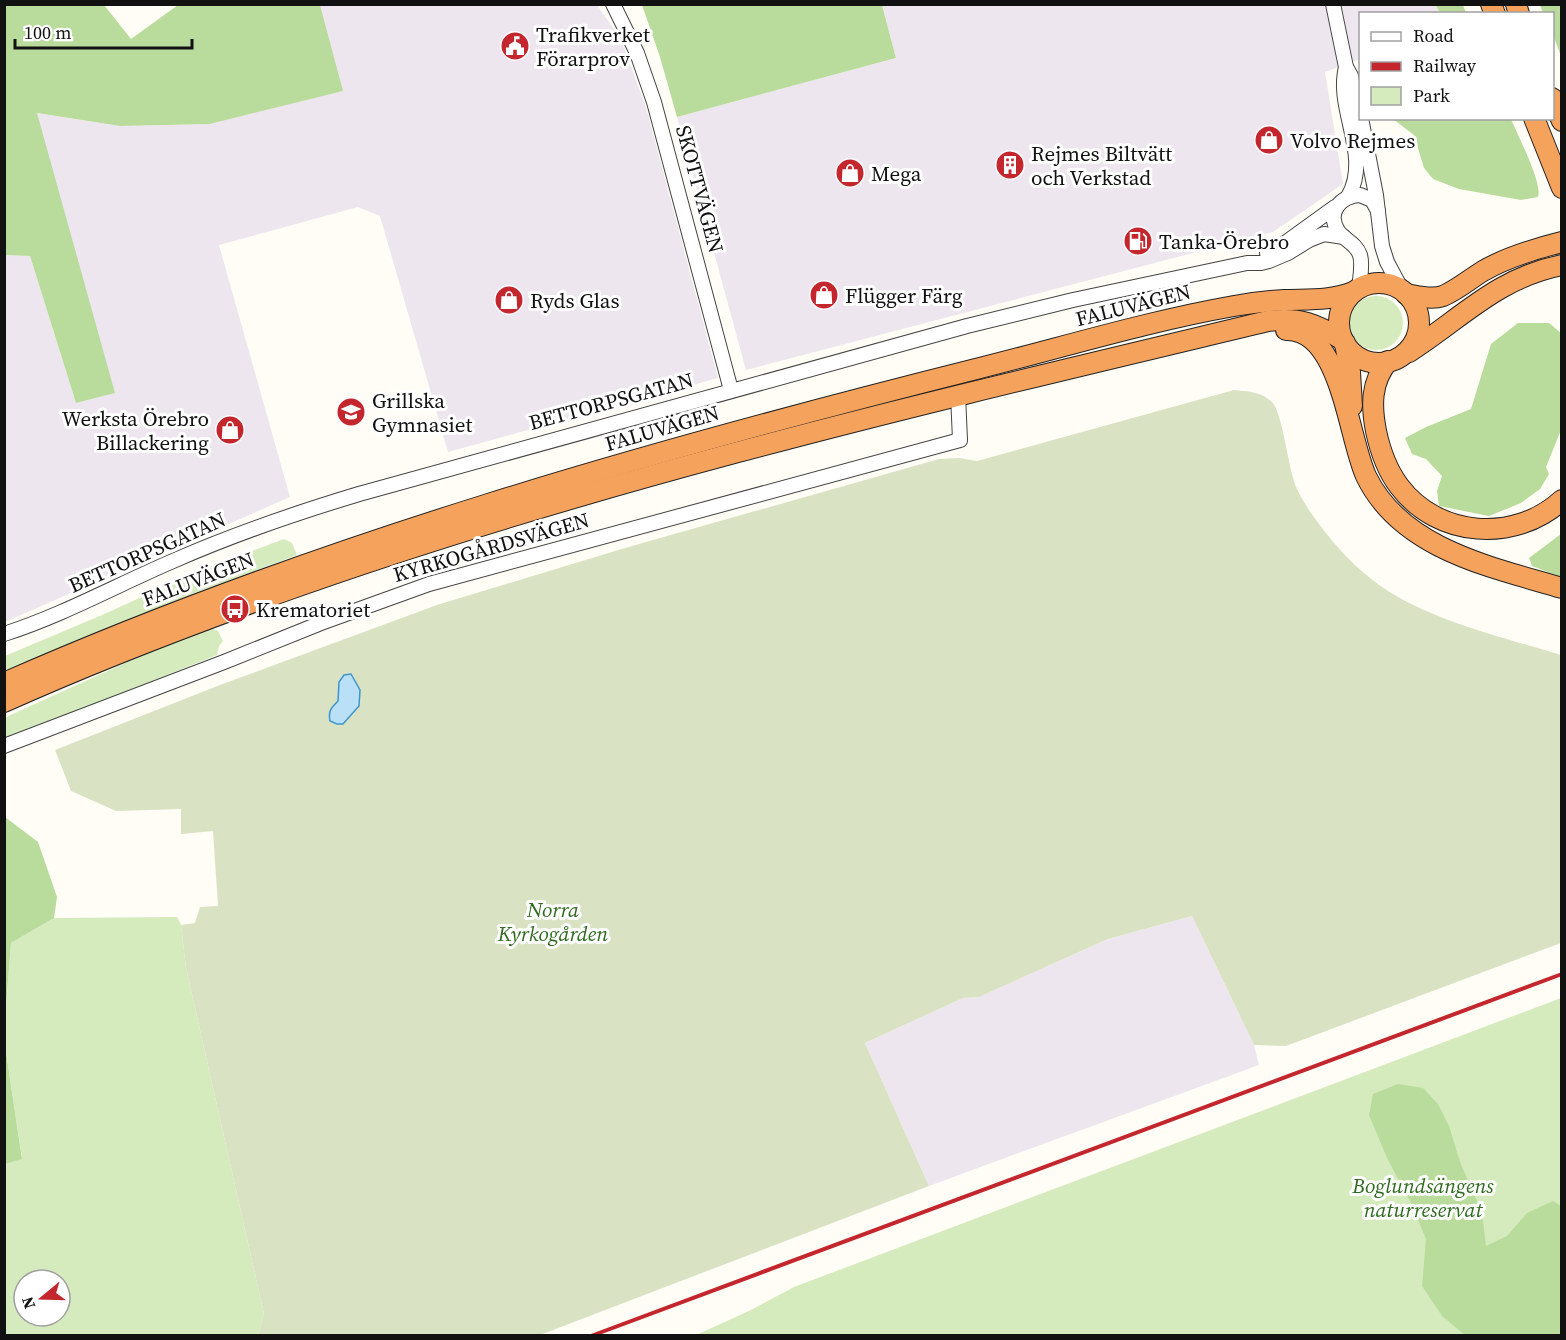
<svg xmlns="http://www.w3.org/2000/svg" width="1566" height="1340" viewBox="0 0 1566 1340" font-family="'Source Serif 4',serif">
<style>
.industrial{fill:#eee6ef}
.green{fill:#d5ebbd;fill-rule:evenodd}
.forest{fill:#b9dc9c}
.cemetery{fill:#d9e3c4}
.water{fill:#b9e0f7;stroke:#3f96cf;stroke-width:1.5}
.lines{fill:none;stroke-linecap:round;stroke-linejoin:round}
.minor-casing{stroke:#444;stroke-width:16}
.highway-casing{stroke:#222;stroke-width:22}
.minor{stroke:#fff;stroke-width:14}
.highway{stroke:#f5a25d;stroke-width:20}
.rail{stroke:#c4262e;stroke-width:4}
.labels{text-anchor:middle;dominant-baseline:central;stroke-width:6;stroke-linejoin:round;paint-order:stroke}
.poi-label{font-size:21px;fill:#111;stroke:#fff;text-anchor:start}
.street-label{font-size:21px;fill:#111;stroke:#fff}
.park-label{font-size:21px;font-style:italic;fill:#2f6b1f;stroke:#fff}
</style>
<rect width="100%" height="100%" fill="#fffdf5"/>
<g class="industrial">
<polygon points="1436,4 1440,13 1360,14 1360,59 1325,72 1343,184 1273,232 746,370 677,117 896,58 882,5"/>
<polygon points="320,5 597,5 621,39 646,107 718,378 448,452 380,216 358,207 219,245 290,497 5,622 5,255 30,256 76,403 114,393 36,113 120,126 210,124 342,91"/>
<polygon points="1192,916 1254,1045 1259,1065 929,1186 865,1043 963,998 979,997 1108,939"/>
</g>
<g class="green">
<circle cx="1376" cy="323" r="27"/>
<polygon points="284,539 292,543 297,555 189,595 5,675 5,656 102,615 201,570"/>
<polygon points="213,629 218,631 223,641 219,646 217,655 5,740 4,718 169,643"/>
<path d="M177,917L181,925L186,968L264,1314L258,1335H5L4,1164L22,1158L5,1045V1020L11,943L54,918ZM24,1280H60V1316H24Z"/>
<polygon points="1561,998 1561,1335 694,1336 751,1310 794,1287"/>
</g>
<g class="forest">
<polygon points="5,4 104,5 131,39 178,5 320,5 343,91 210,124 120,126 37,113 115,393 76,403 30,256 5,255"/>
<polygon points="642,5 882,5 896,58 677,117 660,57"/>
<polygon points="1436,5 1463,5 1466,13 1440,13"/>
<polygon points="1540,5 1561,5 1561,56 1553,35 1552,14 1543,13"/>
<path d="M1393,119H1511C1517,134 1543,183 1538,197L1521,200L1459,189L1433,179L1424,168L1414,135Z"/>
<polygon points="1518,323 1549,323 1561,333 1561,430 1546,467 1549,474 1540,489 1521,503 1489,516 1439,506 1437,491 1442,476 1426,459 1412,454 1405,438 1426,427 1471,409 1491,344"/>
<polygon points="1561,534 1561,577 1532,566 1529,558"/>
<polygon points="5,817 38,842 57,897 54,918 11,943 5,1020"/>
<polygon points="5,1045 22,1159 5,1164 4,1164"/>
<polygon points="1398,1084 1423,1088 1438,1104 1449,1126 1460,1162 1477,1201 1483,1221 1486,1246 1507,1236 1527,1213 1553,1201 1561,1206 1561,1335 1465,1335 1442,1316 1422,1286 1426,1239 1410,1201 1387,1158 1369,1115 1373,1094"/>
</g>
<path class="cemetery" d="M1234,390C1247,391 1262,392 1272,402C1283,413 1288,470 1297,489C1303,502 1313,516 1322,528C1338,549 1357,569 1379,585C1430,621 1503,637 1561,655V943L1286,1046L1254,1045L1192,916L1108,939L979,997L963,998L865,1043L929,1186L540,1335H258L264,1314L186,968L181,925L195,923L200,907L218,906L213,831L181,834V809L116,811L71,791L55,750L220,685L437,605L625,548L939,459L959,458L977,461Z"/>
<path class="water" d="M351,674L360,690L359,706L343,724H337L330,721C328,711 331,708 338,701L339,682L344,675Z"/>
<g class="lines">
<g class="minor-casing">
<g id="minor">
<polyline points="613,4 637,53 654,102 731,390"/>
<polyline points="1333,4 1346,67 1351,76 1360,117"/>
<path d="M1346,67C1335,110 1372,155 1348,197"/>
<polyline points="1361,118 1376,195 1382,246 1387,262 1403,292"/>
<polyline points="1267,253 1281,246 1335,207"/>
<path d="M1359,288C1360,278 1363,265 1360,255C1356,243 1344,240 1338,231C1326,212 1341,196 1360,195L1372,200L1378,211"/>
<path d="M4,634C63,615 117,585 173,561C234,534 296,513 359,494L967,326L1073,300L1247,263H1261L1269,261L1288,253L1309,240L1324,234L1344,237"/>
<polyline points="4,746 224,662 321,623 429,584 960,440 958,395"/>
</g>
</g>
<g class="highway-casing">
<g id="highway">
<polyline points="1491,4 1495,14"/>
<polyline points="1516,4 1519,14"/>
<polyline points="1552,98 1562,121"/>
<polyline points="1534,118 1562,188"/>
<circle cx="1379" cy="323" r="40"/>
<path d="M1406,294C1418,296 1431,300 1443,296C1457,290 1470,279 1483,271C1507,257 1534,249 1562,242"/>
<path d="M1286,330C1341,328 1348,437 1366,476C1401,549 1491,567 1562,588"/>
<polyline points="1345,343 1350,372 1352,406"/>
<path d="M1409,352C1462,318 1497,278 1562,265"/>
<path d="M1388,361C1371,382 1371,405 1376,431C1380,450 1387,470 1399,486C1438,538 1515,543 1562,500"/>
<path d="M4,683C318,545 649,451 980,368C1064,347 1149,321 1234,306C1251,303 1267,301 1284,300C1308,299 1330,301 1353,292"/>
<path d="M4,702C93,662 184,627 276,594C600,478 934,401 1268,321C1301,317 1316,324 1343,340"/>
</g>
</g>
<use href="#minor" class="minor"/>
<use href="#highway" class="highway"/>
<polyline class="rail" points="591,1336 1562,974"/>
</g>
<defs>
<g id="civic-disc" transform="scale(1.5)"><circle r="9.5" fill="#c4262e" stroke="#fff"/><path d="M-.6-6.5H3V-4.5H.6V-3L4-1V1h2V6H-6V1h2V-1L-.6-3ZM-1.2 2.5V6h2.4V2.5Z" fill="#fff"/></g>
<g id="shop-disc" transform="scale(1.5)"><circle r="9.5" fill="#c4262e" stroke="#fff"/><path d="M-5-2.5h2.3a2.7 3.5 0 0 1 5.4 0H5L5.5 6h-11ZM-1.5-2.5h3a1.5 2.3 0 0 0-3 0Z" fill="#fff"/></g>
<g id="building-disc" transform="scale(1.5)"><circle r="9.5" fill="#c4262e" stroke="#fff"/><path d="M-4-6H4V6H1V3H-1V6H-4ZM-2.5-4.3h1.7v1.8h-1.7ZM.8-4.3h1.7v1.8H.8ZM-2.5-1h1.7V.8h-1.7ZM.8-1h1.7V.8H.8Z" fill="#fff"/></g>
<g id="fuel-disc" transform="scale(1.5)"><circle r="9.5" fill="#c4262e" stroke="#fff"/><path d="M-5.5-6h7V0h2V4h1.3V-2.5L3-4.5l.8-.8L6-3V5H2.5V1h-1V6h-7ZM-4.2-4.7v3.2H.2V-4.7Z" fill="#fff"/></g>
<g id="school-disc" transform="scale(1.5)"><circle r="9.5" fill="#c4262e" stroke="#fff"/><path d="M0-5L7-2L0 1L-7-2ZM-4 1L0 2.5L4 1V4Q0 6-4 4Z" fill="#fff"/></g>
<g id="bus-disc" transform="scale(1.5)"><circle r="9.5" fill="#c4262e" stroke="#fff"/><path d="M-5-6H5V4H4V6H2V4H-2V6H-4V4H-5ZM-3.5-4V0h7V-4ZM-3.5 1.2v1.5H-2V1.2ZM2 1.2v1.5H3.5V1.2Z" fill="#fff"/></g>
</defs>
<g fill-rule="evenodd">
<use href="#civic-disc" x="515" y="46"/>
<use href="#shop-disc" x="1269" y="140"/>
<use href="#building-disc" x="1010" y="165"/>
<use href="#shop-disc" x="850" y="173"/>
<use href="#fuel-disc" x="1138" y="241"/>
<use href="#shop-disc" x="824" y="295"/>
<use href="#shop-disc" x="509" y="300"/>
<use href="#school-disc" x="351" y="412"/>
<use href="#shop-disc" x="230" y="430"/>
<use href="#bus-disc" x="235" y="609"/>
</g>
<g class="labels">
<g class="poi-label">
<text x="536" y="34">Trafikverket<tspan x="536" dy="24">Förarprov</tspan></text>
<text x="1290" y="140">Volvo Rejmes</text>
<text x="1031" y="153">Rejmes Biltvätt<tspan x="1031" dy="24">och Verkstad</tspan></text>
<text x="871" y="173">Mega</text>
<text x="1159" y="241">Tanka-Örebro</text>
<text x="845" y="295">Flügger Färg</text>
<text x="530" y="300">Ryds Glas</text>
<text x="372" y="400">Grillska<tspan x="372" dy="24">Gymnasiet</tspan></text>
<text x="209" y="418" text-anchor="end">Werksta Örebro<tspan x="209" dy="24">Billackering</tspan></text>
<text x="256" y="609">Krematoriet</text>
</g>
<g class="street-label">
<text transform="translate(700 189) rotate(75)">SKOTTVÄGEN</text>
<text transform="translate(1133 305) rotate(-14)">FALUVÄGEN</text>
<text transform="translate(611 401) rotate(-15)">BETTORPSGATAN</text>
<text transform="translate(662 428) rotate(-16)">FALUVÄGEN</text>
<text transform="translate(491 547) rotate(-16)">KYRKOGÅRDSVÄGEN</text>
<text transform="translate(147 552) rotate(-24)">BETTORPSGATAN</text>
<text transform="translate(198 579) rotate(-21)">FALUVÄGEN</text>
</g>
<g class="park-label">
<text x="553" y="909">Norra<tspan x="553" dy="24">Kyrkogården</tspan></text>
<text x="1423" y="1185">Boglundsängens<tspan x="1423" dy="24">naturreservat</tspan></text>
</g>
</g>
<rect width="1566" height="1340" fill="none" stroke="#111111" stroke-width="12"/>
<rect x="1359" y="12" width="195" height="108" fill="#ffffff" stroke="#a0a0a0" stroke-width="1.5"/>
<rect x="1371" y="32" width="30" height="9" fill="#ffffff" stroke="#a0a0a0" stroke-width="1.5"/>
<text x="1413" y="42" font-size="18" fill="#111111">Road</text>
<rect x="1371" y="62" width="30" height="9" fill="#c4262e" stroke="#a0a0a0" stroke-width="1.5"/>
<text x="1413" y="72" font-size="18" fill="#111111">Railway</text>
<rect x="1371" y="87" width="30" height="18" fill="#d5ebbd" stroke="#a0a0a0" stroke-width="1.5"/>
<text x="1413" y="102" font-size="18" fill="#111111">Park</text>
<g transform="translate(42 1298) rotate(251)"><circle r="28" fill="#ffffff" stroke="#a0a0a0" stroke-width="1.5"/>
<path d="M0-4.5L10 22L0 15L-10 22Z" fill="#c4262e"/>
<text y="-9" font-size="16" font-weight="bold" text-anchor="middle" fill="#111111">N</text>
</g>
<path d="M15 39v9h177v-9" fill="none" stroke="#111111" stroke-width="3"/>
<text x="24" y="39" font-size="18" fill="#111111" stroke="#ffffff" stroke-width="4.5" paint-order="stroke">100 m</text>
</svg>
